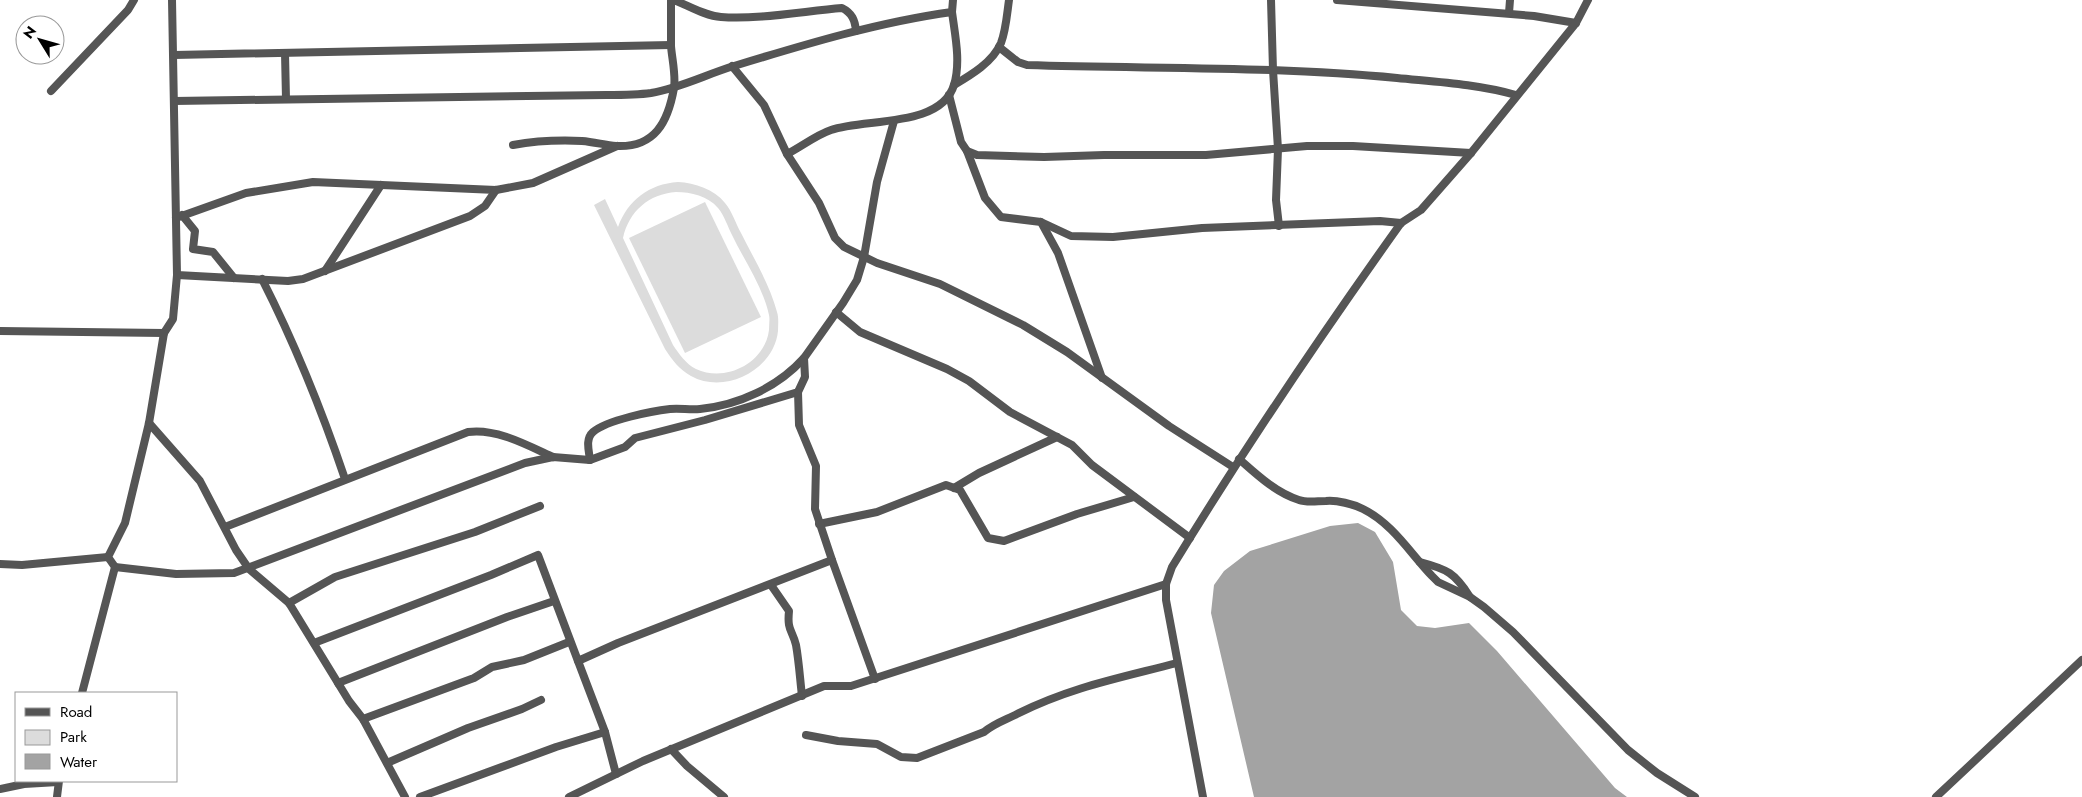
<svg xmlns="http://www.w3.org/2000/svg" width="2082" height="797" viewBox="0 0 2082 797" font-family="Jost,sans-serif">
<style>
.green{fill:#dcdcdc;fill-rule:evenodd}
.water{fill:#a3a3a3}
.lines{fill:none;stroke-linecap:round;stroke-linejoin:round}
.minor{stroke:#555;stroke-width:8}
</style>
<rect width="100%" height="100%" fill="#fff"/>
<g class="green">
<path d="M678,182C695,183 714,189 725,203C732,211 736,224 741,233C754,259 770,285 777,312C779,318 778,325 778,331C774,370 725,395 691,376C680,370 672,360 665,349L594,205L605,199L618,227C628,200 649,184 678,182ZM676,192C691,192 708,196 718,208C724,215 728,227 732,235C744,260 763,287 769,315C770,319 769,325 769,330C765,363 726,383 696,369C686,364 679,354 673,345L623,238C629,211 649,194 676,192Z"/>
<polygon points="705,202 761,317 685,353 629,238"/>
</g>
<polygon class="water" points="1358,523 1375,532 1393,562 1401,610 1417,626 1435,628 1469,623 1497,651 1615,788 1627,797 1254,797 1211,613 1214,585 1224,571 1250,551 1330,526"/>
<g class="lines">
<g class="minor">
<path d="M674,0C689,6 705,16 721,17C757,20 805,11 842,8C852,13 855,20 856,31"/>
<polyline points="1271,0 1273,70 1278,149 1276,200 1279,226"/>
<polyline points="1337,0 1534,16 1576,23"/>
<path d="M952,12C955,35 961,62 954,85C941,128 865,118 831,130C816,135 801,147 787,154L819,203L835,238L844,247L877,263L940,284L1023,325L1067,352L1169,426L1233,467"/>
<polyline points="1509,13 1510,0"/>
<path d="M999,47L1018,62L1027,65C1150,69 1274,66 1397,78C1437,82 1477,84 1516,95"/>
<polyline points="285,53 286,99"/>
<polyline points="174,55 671,45"/>
<polyline points="732,66 764,105 787,154"/>
<path d="M954,85C971,75 993,62 1001,43C1006,30 1007,14 1009,0"/>
<polyline points="51,91 128,10 134,0"/>
<polyline points="949,95 961,142 967,151 977,155 1044,157 1104,155 1206,155 1307,146 1353,146 1471,153"/>
<path d="M174,101L606,95C621,95 637,95 651,93C680,88 707,74 734,66C806,44 879,22 952,12L953,0"/>
<path d="M513,145C535,141 560,140 582,141C594,142 605,145 616,146C655,148 668,122 674,88C676,75 672,59 671,46C671,31 671,15 671,0"/>
<polyline points="967,151 985,198 1001,217 1041,222 1058,253 1102,378"/>
<polyline points="182,215 195,231 193,249 213,252 234,278"/>
<polyline points="176,218 246,193 313,182 496,190 533,183 617,146"/>
<polyline points="1041,222 1071,236 1113,237 1202,228 1380,221 1401,223"/>
<polyline points="325,271 381,185"/>
<polyline points="177,275 288,281 303,279 470,216 485,206 496,190"/>
<path d="M262,279C296,346 321,408 345,479"/>
<polyline points="836,312 860,332 947,369 969,381 1010,412 1072,445 1092,465 1190,538"/>
<polyline points="0,331 164,333"/>
<polyline points="149,423 200,481 236,550 249,569 289,603 349,701 363,719 405,797"/>
<path d="M1239,459C1256,474 1276,493 1299,500C1307,503 1317,501 1326,501C1337,500 1353,504 1363,509C1393,524 1410,553 1432,576L1438,582L1470,597L1484,607L1513,632L1628,750L1657,773L1695,797"/>
<path d="M590,460C589,451 585,439 593,432C607,420 652,411 670,409C680,408 690,410 700,409C739,405 778,387 804,358"/>
<polyline points="954,488 979,473 1057,437"/>
<polyline points="819,524 877,512 946,485 960,490 988,538 1004,541 1077,514 1134,497"/>
<path d="M225,527L468,432C496,428 527,445 553,457"/>
<polyline points="832,560 875,679"/>
<path d="M1420,562C1447,569 1455,573 1470,597"/>
<polyline points="0,564 22,565 108,557"/>
<polyline points="115,567 176,574 234,573 525,463 553,457 590,460 625,447 635,438 705,420 798,392 805,377 804,358 843,303 857,280 864,257 877,182 894,121"/>
<path d="M771,585L789,611C787,631 792,629 796,645C799,662 800,679 802,696"/>
<polyline points="289,603 335,577 475,532 540,506"/>
<polyline points="314,643 491,575 538,555 578,661 618,643 832,560 815,509 816,466 799,425 798,392"/>
<polyline points="578,661 605,732 616,774"/>
<polyline points="338,683 507,617 554,601"/>
<polyline points="82,693 115,567 108,557 125,523 149,423 164,333 173,319 177,275 172,0"/>
<polyline points="363,719 474,678 492,667 524,660 569,642"/>
<path d="M806,735L838,741L877,744L901,757L917,758L984,732C993,724 1005,720 1017,714C1071,687 1120,678 1177,663"/>
<polyline points="671,749 687,766 724,797"/>
<polyline points="387,763 468,728 522,709 541,700"/>
<polyline points="0,789 24,784 58,782"/>
<polyline points="57,797 59,781"/>
<polyline points="420,797 556,747 605,732"/>
<polyline points="569,797 643,761 824,686 851,686 1166,584"/>
<path d="M1203,797L1166,600V584L1172,567C1244,449 1321,335 1401,223L1421,210L1471,153L1576,23L1588,0"/>
<polyline points="1936,797 2082,660"/>
</g>
</g>
<rect x="15" y="692" width="162" height="90" fill="#ffffff" stroke="#999999"/>
<rect x="25" y="708" width="25" height="8" fill="#555555" stroke="#999999"/>
<text x="60" y="717" font-size="15" fill="#000000">Road</text>
<rect x="25" y="730" width="25" height="15" fill="#dcdcdc" stroke="#999999"/>
<text x="60" y="742" font-size="15" fill="#000000">Park</text>
<rect x="25" y="754" width="25" height="15" fill="#a3a3a3" stroke="#999999"/>
<text x="60" y="767" font-size="15" fill="#000000">Water</text>
<g transform="translate(40 40) rotate(307)"><circle r="24" fill="#ffffff" stroke="#999999"/>
<path d="M0-4L9 19L0 12L-9 19Z" fill="#000000"/>
<text y="-8" font-size="14" font-weight="bold" text-anchor="middle" fill="#000000">N</text>
</g>
</svg>
